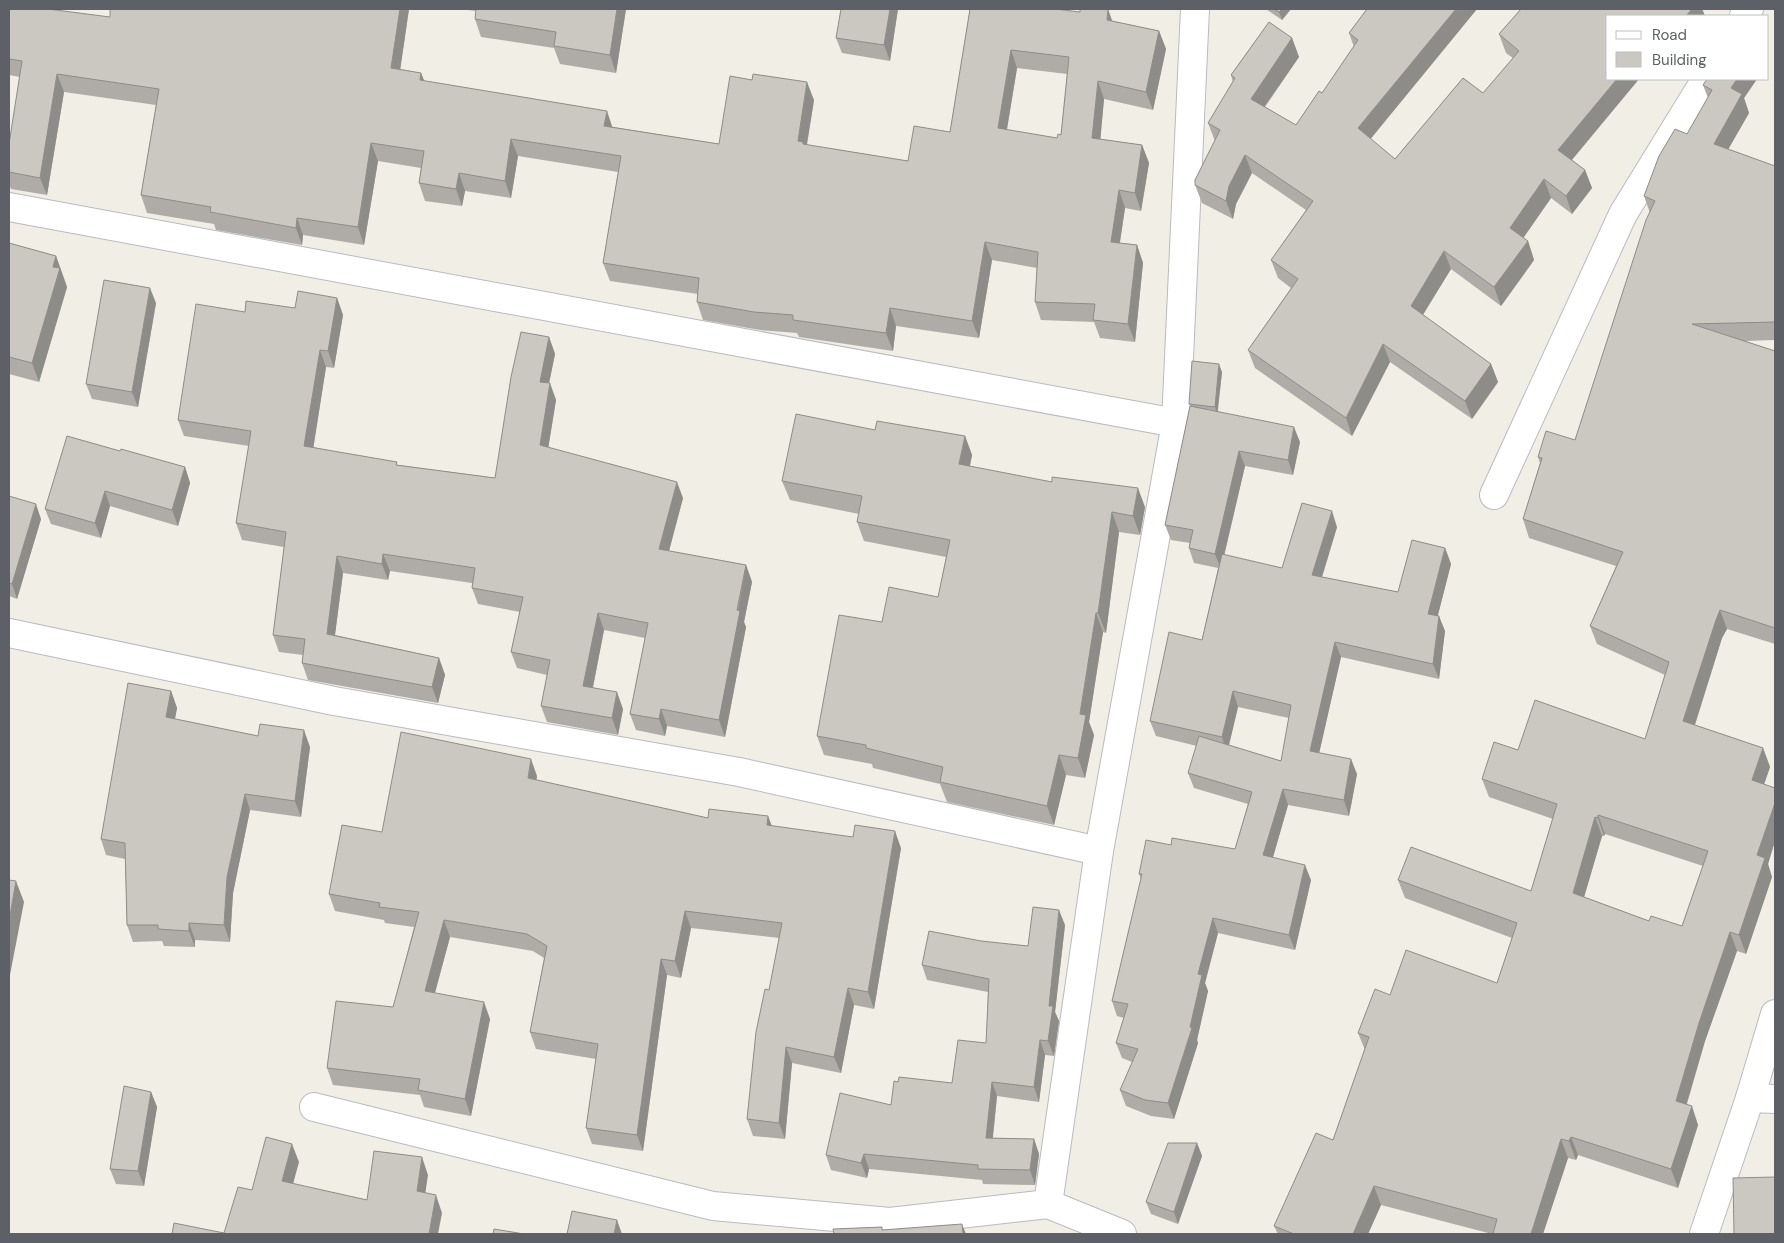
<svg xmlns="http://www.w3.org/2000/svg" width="1784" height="1243" viewBox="0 0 1784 1243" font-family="'DM Sans',sans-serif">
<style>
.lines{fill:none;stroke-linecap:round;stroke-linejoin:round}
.minor-casing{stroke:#b8bbc0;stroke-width:30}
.minor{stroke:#fff;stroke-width:28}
.wall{fill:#afaca7;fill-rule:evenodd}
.shaded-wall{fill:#8e8c88}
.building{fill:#cbc8c2;stroke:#8e8c88;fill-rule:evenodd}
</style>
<rect width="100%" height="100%" fill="#f0eee5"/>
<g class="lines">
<g class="minor-casing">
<g id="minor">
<polyline points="1744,16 1749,9"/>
<polyline points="9,207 1176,423"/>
<polyline points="1494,495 1623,214 1706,79"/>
<polyline points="9,633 334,701 739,772 1099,851"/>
<polyline points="1750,1098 1775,1099"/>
<polyline points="314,1107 713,1206 890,1222 1048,1204 1122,1234"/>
<polyline points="1048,1204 1099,851 1176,423 1195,9"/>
<polyline points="1704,1234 1750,1098 1775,1014"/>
</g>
</g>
<use href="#minor" class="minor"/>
</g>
<g class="wall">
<path d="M9,9L110,17L409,9L400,69L421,73L424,81L613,127L719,144L814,100L807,145L908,161L950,132L970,9L1113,21L1159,31L1166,49L1153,110L1104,99L1100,139L1142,145L1149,163L1141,211L1125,208L1120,243L1137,245L1143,263L1135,342L1100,338L1094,322L1041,320L1035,302L1037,268L992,260L979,338L896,326L893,351L799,337L797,333L760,330L703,320L697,302L698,294L610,281L603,263L618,172L518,156L511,198L465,191L462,206L425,201L419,183L421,168L378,161L364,245L303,235L302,245L216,230L214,224L147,213L141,195L156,105L64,92L47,195L11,189L9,184V144L20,77L9,75ZM1017,68L1067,74L1061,135L1057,138L1007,130Z"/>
<polygon points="459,9 626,9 616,73 560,64 554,48 481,37 475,19 476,11"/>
<polygon points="898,9 890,61 842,53 836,38"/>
<polygon points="1266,9 1291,9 1282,20"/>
<polygon points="1367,9 1477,9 1370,139 1395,159 1463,78 1483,93 1513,58 1506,53 1499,34 1521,9 1702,9 1705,16 1608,16 1608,79 1639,79 1572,160 1585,170 1592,188 1572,214 1551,198 1523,238 1528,241 1534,260 1501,306 1451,269 1423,315 1491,364 1498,382 1472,419 1390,362 1352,436 1255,368 1248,350 1291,288 1278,278 1271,260 1306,210 1252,173 1236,204 1233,219 1202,203 1195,185 1195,180 1215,141 1208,123 1233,82 1231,75 1269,22 1292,38 1299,57 1265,107 1296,125 1319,91 1322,93 1354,47 1349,33"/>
<path d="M1707,79H1757L1744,98L1749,113L1728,149L1775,166V340L1745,341L1775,351V644L1727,629L1722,638L1695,725L1763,748L1770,767L1764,784L1775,788V841L1768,864L1772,877L1746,954L1737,951L1705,1041L1687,1104L1698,1125L1678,1188L1578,1155L1576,1160L1568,1158L1543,1234H1492L1381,1205L1368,1234H1278L1274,1226L1333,1140L1365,1050L1358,1033L1390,995L1497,983L1512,938L1405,898L1398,880L1531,891L1553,819L1489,797L1482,779L1518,750L1645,739L1665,675L1597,644L1590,626L1616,566L1529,538L1523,519L1540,463L1538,457L1575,440L1650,213L1644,196L1687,134L1708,98L1703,85ZM1605,834L1703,866L1682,926L1649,921L1584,897L1602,836H1604Z"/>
<polygon points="9,243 56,256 67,287 39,382 9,374"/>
<polygon points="337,298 343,315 334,368 326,367 313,447 398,465 495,478 549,337 555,354 549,383 556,400 548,448 683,498 669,551 746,565 752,582 744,622 746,627 725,737 667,726 665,736 636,730 630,714 645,638 604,630 593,687 623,709 618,735 547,722 541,706 547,675 517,668 511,652 520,612 478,604 472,588 472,583 390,571 388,580 343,573 335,635 439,658 445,675 438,703 308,680 302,663 303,655 279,652 273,635 284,547 242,540 236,523 249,446 184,436 178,420 245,312 295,308"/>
<polygon points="156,303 138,407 92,399 86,384"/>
<path d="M1222,372L1218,411L1300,442L1293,475L1245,466L1224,555L1282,568L1337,527L1322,577L1398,592L1445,548L1451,564L1438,615L1445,631L1439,679L1341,657L1319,753L1357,774L1349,816L1288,805L1273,857L1311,880L1295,950L1218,933L1205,983L1208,991L1197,1040L1198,1043L1174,1119L1151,1116L1126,1106L1120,1090L1132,1062L1122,1058L1116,1043L1124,1018L1117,1016L1112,1001L1141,879L1139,874L1171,845L1235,849L1248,804L1194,788L1188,773L1197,746L1156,736L1150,721L1202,640L1218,568L1194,563L1189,548L1190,543L1171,540L1165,525L1190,406L1189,404ZM1238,707L1289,718L1281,761L1229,745Z"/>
<polygon points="875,430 965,436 972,455 970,466 1145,507 1140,535 1119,532 1106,633 1103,632 1089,722 1094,735 1085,778 1066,775 1054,825 947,802 940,784 873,768 872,764 824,755 817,736 882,622 938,597 946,557 864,541 857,522 859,514 790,500 782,481"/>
<polygon points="120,451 185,467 190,483 178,526 110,506 101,538 51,524 45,509"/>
<polygon points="9,496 41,519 17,599 9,596"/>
<polygon points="171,691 177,708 175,719 310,747 301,817 250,810 233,893 230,942 195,940 195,947 164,946 162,941 133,942 127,925 125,859 106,855 101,839"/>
<polygon points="537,776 536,780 708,818 768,816 772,826 901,848 874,1009 854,1005 841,1073 792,1063 785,1139 753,1136 747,1119 769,990 779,938 691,928 681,978 667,975 643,1151 592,1144 586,1128 596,1059 536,1049 530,1032 544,958 533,951 450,937 435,993 490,1019 471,1116 424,1107 420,1095 333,1085 327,1068 393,1007 414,927 385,923 384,920 335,911 329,894 382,832"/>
<polygon points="1065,925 1055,1012 1059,1021 1054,1056 1045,1055 1039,1102 997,1096 993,1138 1034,1139 1039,1154 1035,1185 983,1184 982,1180 869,1169 867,1178 831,1170 826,1155 891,1105 898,1082 952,1083 986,1043 988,992 927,980 922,965 981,941 1028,946"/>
<polygon points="151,1092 157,1107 144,1186 116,1184 110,1169"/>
<polygon points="1197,1143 1202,1156 1178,1224 1151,1214 1146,1202"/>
</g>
<g class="shaded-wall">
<polygon points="400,9 409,9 398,85 391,68"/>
<polygon points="617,9 626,9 616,73 610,55"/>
<polygon points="890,9 898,9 890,61 884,45"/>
<polygon points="1108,9 1114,26 1107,20"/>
<polygon points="1282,9 1291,9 1282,20 1279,12"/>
<polygon points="1456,9 1477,9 1364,147 1358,128"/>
<polygon points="1692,9 1702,9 1705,16 1686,16"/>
<polygon points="1159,31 1166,49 1153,110 1146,92"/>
<polygon points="1292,38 1299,57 1257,117 1251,99"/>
<polygon points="1011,50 1017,68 1004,146 998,128"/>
<polygon points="421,73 428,90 420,80"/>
<polygon points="57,74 64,92 47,195 40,178"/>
<polygon points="1617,79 1639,79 1565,168 1558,150"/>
<polygon points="1737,79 1757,79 1744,98 1749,113 1721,162 1714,144 1731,88"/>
<polygon points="1098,81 1104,99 1099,155 1092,138"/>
<polygon points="807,82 814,100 806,149 798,141"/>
<polygon points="607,111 613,129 604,126"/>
<polygon points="511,139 518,156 511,198 505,181"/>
<polygon points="371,143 378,161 364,245 358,227"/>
<polygon points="1142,145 1149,163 1141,211 1135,193"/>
<polygon points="1245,155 1252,173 1236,204 1233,219 1226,201 1229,186"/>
<polygon points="1585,170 1592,188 1572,214 1566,196"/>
<polygon points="459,173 465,191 462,206 456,189"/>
<polygon points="1544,179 1551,198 1517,247 1510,228"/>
<polygon points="1119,190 1125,208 1117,260 1111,242"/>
<polygon points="297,218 303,235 302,245 296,228"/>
<polygon points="1528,241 1534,260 1501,306 1494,287"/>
<polygon points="985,242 992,260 979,338 972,321"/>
<polygon points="1137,245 1143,263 1135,342 1128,324"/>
<polygon points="1444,251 1451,269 1417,324 1411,306"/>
<polygon points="56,256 67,287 39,382 32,363"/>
<polygon points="150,288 156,303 138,407 132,392"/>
<polygon points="337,298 343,315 334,368 328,351"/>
<polygon points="890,308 896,326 893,351 886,333"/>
<polygon points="549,337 555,354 546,398 540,382"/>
<polygon points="1383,344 1390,362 1352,436 1346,418"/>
<polygon points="320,350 326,367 311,463 304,446"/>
<polygon points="1219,364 1222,372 1217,414 1215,407"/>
<polygon points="1491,364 1498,382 1472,419 1465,401"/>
<polygon points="550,383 556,400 546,462 540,445"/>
<polygon points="1294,427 1300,442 1293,475 1288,460"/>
<polygon points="965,436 972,455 966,484 959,464"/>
<polygon points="1239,451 1245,466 1221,569 1215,554"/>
<polygon points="185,467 190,483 178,526 172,510"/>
<polygon points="677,482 683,498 665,566 659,549"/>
<polygon points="1138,488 1145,507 1140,535 1133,516"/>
<polygon points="105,491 110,506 101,538 95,523"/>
<polygon points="36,504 41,519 17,599 12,584"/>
<polygon points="1332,511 1337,527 1318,590 1312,575"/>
<polygon points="1112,512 1119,532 1106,633 1098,613"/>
<polygon points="1445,548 1451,564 1434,630 1428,614"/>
<polygon points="383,554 390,571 388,580 382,564"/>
<polygon points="337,556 343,573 333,650 327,634"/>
<polygon points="746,565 752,582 744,622 746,627 725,737 719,720"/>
<polygon points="1720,610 1727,629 1722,638 1690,740 1683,721 1716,620"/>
<polygon points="598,613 604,630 590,702 583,686"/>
<polygon points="1096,613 1103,632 1089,722 1094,735 1085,778 1078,758 1080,714"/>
<polygon points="1439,616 1445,631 1439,679 1433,664"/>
<polygon points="1335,642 1341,657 1316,767 1310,751"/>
<polygon points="439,658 445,675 438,703 432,687"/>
<polygon points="171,691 177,708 172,733 166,717"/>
<polygon points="1233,691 1238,707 1227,753 1222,737"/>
<polygon points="617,692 623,709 618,735 612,718"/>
<polygon points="661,709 667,726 665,736 659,719"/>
<polygon points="304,730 310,747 301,817 295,801"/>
<polygon points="1763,748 1770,767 1759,799 1752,780"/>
<polygon points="1059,755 1066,775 1054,825 1047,806"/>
<polygon points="531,759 537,776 534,795 528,778"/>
<polygon points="1351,759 1357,774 1349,816 1344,800"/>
<polygon points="1283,789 1288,805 1269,871 1263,855"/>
<polygon points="245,794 250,810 233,893 230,942 224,925 227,877"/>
<polygon points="1775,803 1775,841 1768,864 1772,877 1746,954 1739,935 1757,855"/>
<polygon points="1598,815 1605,834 1604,836 1598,818"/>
<polygon points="768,816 774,833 767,825"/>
<polygon points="1595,817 1602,836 1580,911 1573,893"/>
<polygon points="895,831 901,848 874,1009 868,992"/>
<polygon points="1305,865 1311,880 1295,950 1289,935"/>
<polygon points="16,881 24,902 9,980 9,921"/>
<polygon points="1059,910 1065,925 1055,1012 1059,1021 1054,1056 1048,1041 1049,1006"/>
<polygon points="685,911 691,928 681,978 675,961"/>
<polygon points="1213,918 1218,933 1205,983 1208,991 1197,1040 1198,1043 1174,1119 1168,1103 1190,1027 1198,974"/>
<polygon points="444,920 450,937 431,1007 425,991"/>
<polygon points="189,923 195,940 195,947 189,931"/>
<polygon points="1730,932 1737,951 1705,1041 1682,1119 1676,1101 1699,1023"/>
<polygon points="661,959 667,975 643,1151 637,1135"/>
<polygon points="848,988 854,1005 841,1073 834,1057"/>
<polygon points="484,1002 490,1019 471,1116 465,1099"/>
<polygon points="1040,1040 1045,1055 1039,1102 1034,1087"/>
<polygon points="786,1047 792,1063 785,1139 779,1123"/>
<polygon points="992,1082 997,1096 991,1153 986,1138"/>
<polygon points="151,1092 157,1107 144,1186 138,1171"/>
<polygon points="1692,1106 1698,1125 1678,1188 1671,1169"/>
<polygon points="1571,1137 1578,1155 1576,1160 1569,1141"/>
<polygon points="1034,1139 1039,1154 1035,1185 1030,1170"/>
<polygon points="1561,1139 1568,1158 1543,1234 1531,1234"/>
<polygon points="1197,1143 1202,1156 1178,1224 1174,1212"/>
<polygon points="292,1144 299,1162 289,1199 282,1181"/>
<polygon points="864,1154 869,1169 867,1178 861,1163"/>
<polygon points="422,1157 428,1175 423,1209 417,1191"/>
<polygon points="1374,1186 1381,1205 1368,1234 1353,1234"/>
<polygon points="436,1195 442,1213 438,1234 429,1234"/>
<polygon points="617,1220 622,1234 614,1234"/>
<polygon points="962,1224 966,1234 963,1234"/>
</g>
<g class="building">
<path d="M9,9H48L110,17V9H400L391,68L421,73L420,80L607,111L604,126L719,144L730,76L752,80L753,74L807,82L798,141L803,142V144L908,161L914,126L950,132L970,9H1055L1080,12V9H1108L1107,20L1159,31L1146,92L1098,81L1092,138L1142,145L1135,193L1119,190L1111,242L1137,245L1128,324L1093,320L1095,304L1035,302L1038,252L985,242L972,321L890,308L886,333L793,320V315L754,312L697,302L699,278L603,263L621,156L511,139L505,181L459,173L456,189L419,183L424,151L371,143L358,227L297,218L296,228L210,212L211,207L141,195L159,89L57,74L40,178L9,172V144L22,61L9,59ZM1011,50L1069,57L1061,135L1058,134L1057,138L998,128Z"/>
<polygon points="476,9 617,9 610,55 554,46 556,32 475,19"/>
<polygon points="841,9 890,9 884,45 836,38"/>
<polygon points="1274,9 1282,9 1279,12"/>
<polygon points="1367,9 1456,9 1358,128 1395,159 1463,78 1483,93 1519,51 1499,34 1521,9 1692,9 1686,16 1608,16 1608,79 1617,79 1558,150 1585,170 1566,196 1544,179 1510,228 1528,241 1494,287 1444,251 1411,306 1491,364 1465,401 1383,344 1346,418 1248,350 1298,279 1271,260 1313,201 1245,155 1229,186 1226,201 1195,185 1195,180 1220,130 1208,123 1235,78 1231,75 1269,22 1292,38 1251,99 1296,125 1319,91 1322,93 1358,40 1349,33"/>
<path d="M1707,79H1737L1731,88L1742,94L1714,144L1775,166V322L1692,324L1775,351V628L1720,610L1716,620L1683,721L1763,748L1752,780L1775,788V803L1757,855L1765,858L1739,935L1730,932L1699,1023L1676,1101L1692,1106L1671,1169L1571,1137L1569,1141L1561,1139L1531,1234H1493L1497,1219L1374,1186L1353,1234H1294L1274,1226L1316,1133L1333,1140L1369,1037L1358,1033L1375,989L1390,995L1406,950L1497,983L1517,923L1398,880L1411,847L1531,891L1557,804L1482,779L1494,742L1518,750L1535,700L1645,739L1669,662L1590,626L1623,552L1523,519L1542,458L1538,457L1546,431L1575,440L1646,220L1655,201L1644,196L1659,156L1675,129L1687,134L1712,90L1703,85ZM1598,815L1708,851L1682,926L1651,916L1649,921L1573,893L1595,817L1598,818Z"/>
<polygon points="9,243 56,256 53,267 60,268 32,363 9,357"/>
<polygon points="104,280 150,288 132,392 86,384"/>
<polygon points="298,291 337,298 328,351 320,350 304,446 397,462 396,465 495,478 511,377 521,332 549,337 540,382 550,383 540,445 677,482 659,549 746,565 737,610 740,611 719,720 661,709 659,719 630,714 648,623 598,613 583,686 617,692 612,718 541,706 550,660 511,652 523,597 472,588 475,568 383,554 382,564 337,556 327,634 439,658 432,687 302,663 305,639 273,635 286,532 236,523 251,431 178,420 196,304 245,312 246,301 295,308"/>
<polygon points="1192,361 1219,364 1215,407 1189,404"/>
<polygon points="1190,406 1294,427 1288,460 1239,451 1215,554 1189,548 1193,530 1165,525"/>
<polygon points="796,414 875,430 877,421 965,436 959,464 1052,482 1052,477 1138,488 1133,516 1112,512 1098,613 1096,613 1080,714 1086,715 1078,758 1059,755 1047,806 940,782 943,767 866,748 866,745 817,736 839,615 882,622 889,587 938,597 950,540 857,522 862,496 782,481"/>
<polygon points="67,436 120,451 121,449 185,467 172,510 105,491 95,523 45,509"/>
<polygon points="9,496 36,504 12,584 9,583"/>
<polygon points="1302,503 1332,511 1312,575 1398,592 1412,540 1445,548 1428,614 1439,616 1433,664 1335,642 1310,751 1351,759 1344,800 1283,789 1263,855 1305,865 1289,935 1213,918 1198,974 1202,975 1190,1027 1192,1028 1168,1103 1145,1100 1120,1090 1138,1049 1116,1043 1128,1004 1112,1001 1142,874 1139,874 1146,840 1171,845 1172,838 1235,849 1252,792 1188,773 1199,736 1281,761 1291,705 1233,691 1222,737 1150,721 1169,632 1202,640 1222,554 1282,568"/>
<polygon points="128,683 171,691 166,717 258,736 260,724 304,730 295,801 245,794 227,877 224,925 189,923 189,931 158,929 158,925 127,925 125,843 101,839"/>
<polygon points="401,732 531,759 528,778 708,818 709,809 768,816 767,825 853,837 855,825 895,831 868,992 848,988 834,1057 786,1047 779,1123 747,1119 756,1032 765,989 769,990 782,923 685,911 675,961 661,959 637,1135 586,1128 598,1044 530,1032 547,946 527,934 444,920 425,991 484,1002 465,1099 418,1090 420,1079 327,1068 336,1001 393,1007 419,912 379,907 380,903 329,894 342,825 382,832"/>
<polygon points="9,880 16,881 9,921"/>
<polygon points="1033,907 1059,910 1049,1006 1053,1006 1048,1041 1040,1040 1034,1087 992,1082 986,1138 1034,1139 1030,1170 978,1169 978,1165 864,1154 861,1163 826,1155 840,1093 891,1105 894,1081 898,1082 899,1077 952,1083 958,1040 986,1043 989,979 922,965 929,931 981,941 1028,946"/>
<polygon points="124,1086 151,1092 138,1171 110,1169"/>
<polygon points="266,1137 292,1144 282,1181 367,1200 374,1151 422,1157 417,1191 436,1195 429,1234 172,1234 174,1223 224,1233 238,1187 252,1190"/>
<polygon points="1168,1143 1197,1143 1174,1212 1146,1202"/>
<polygon points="1775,1177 1775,1234 1734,1234 1733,1178"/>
<polygon points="572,1211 617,1220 614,1234 567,1234"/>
<polygon points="962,1224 963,1234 834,1234 833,1229 882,1227 882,1230"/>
<polygon points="494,1229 524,1234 493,1234"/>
</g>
<rect width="1784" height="1243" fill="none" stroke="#5d6167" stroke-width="20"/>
<rect x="1606" y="15" width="162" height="65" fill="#ffffff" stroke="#bec0c2"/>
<rect x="1616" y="31" width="25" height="8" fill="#ffffff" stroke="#bec0c2"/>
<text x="1652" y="40" font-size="15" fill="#5d6167">Road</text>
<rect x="1616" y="52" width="25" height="15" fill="#cbc8c2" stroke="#bec0c2"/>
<text x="1652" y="65" font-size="15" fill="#5d6167">Building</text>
</svg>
